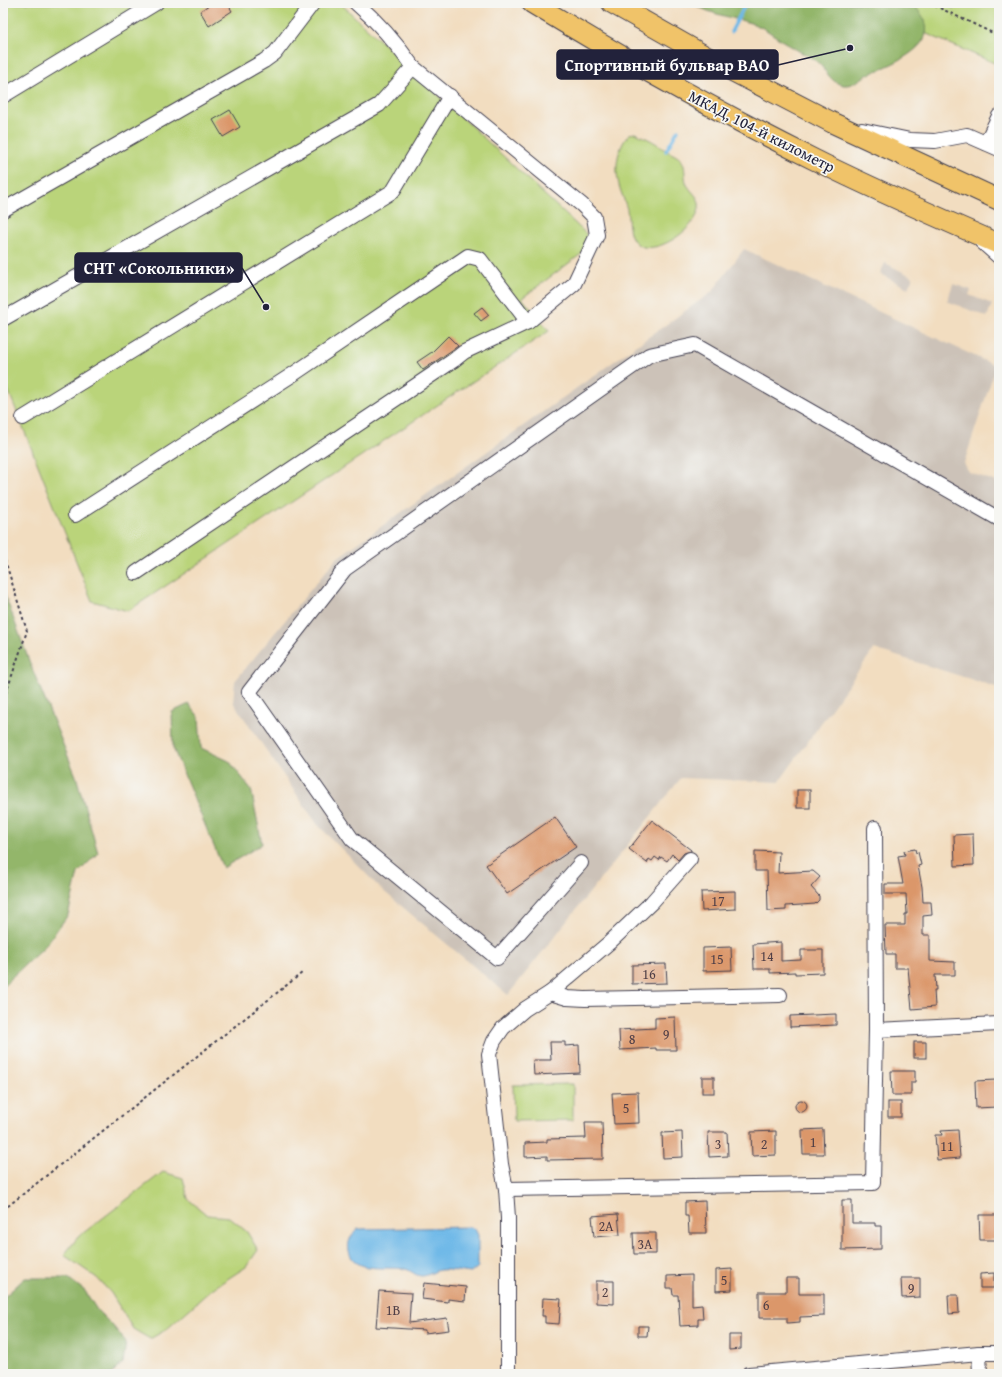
<svg xmlns="http://www.w3.org/2000/svg" width="1002" height="1377" viewBox="0 0 1002 1377" font-family="'Gentium Book Plus',serif">
<style>
.industrial{fill:#ccc2b8}
.green{fill:#bad47a;stroke:#6e7b5a}
.forest{fill:#93b66a;stroke:#5a6c52}
.water{fill:#6fb9e8;stroke:#486e92}
.lines{fill:none;stroke-linecap:round;stroke-linejoin:round}
.stream{stroke:#6fb9e8;stroke-width:3.5}
.building{fill:#db976b}
.minor-casing{stroke:#413e4f;stroke-width:16}
.highway-casing{stroke:#413e4f;stroke-width:22}
.path{stroke:#413e4f;stroke-width:2;stroke-dasharray:3 3;stroke-linecap:butt}
.minor{stroke:#fff;stroke-width:14}
.highway{stroke:#f0c369;stroke-width:20}
.labels{text-anchor:middle;dominant-baseline:central;stroke-width:3.5;stroke-linejoin:round;paint-order:stroke}
.number-label{font-size:14px;fill:#503f47}
.street-label{font-size:16px;fill:#22223b;stroke:#f6f6f2}
.leader{fill:none;stroke:#22223b;stroke-width:1.5}
.callout-dot{fill:#22223b;stroke:#f6f6f2;stroke-width:1.5}
.callout{fill:#22223b;stroke:#22223b;stroke-width:1.5}
.callout-label{font-size:17px;text-anchor:middle;font-weight:bold;fill:#fff}
</style>
<rect width="100%" height="100%" fill="#f6f6f2"/>
<filter id="ink" filterUnits="userSpaceOnUse"><feTurbulence type="fractalNoise" baseFrequency=".025" numOctaves="2"/><feDisplacementMap in="SourceGraphic" scale="8" xChannelSelector="R" yChannelSelector="G"/><feConvolveMatrix kernelMatrix="1 2 1 2 8 2 1 2 1" color-interpolation-filters="sRGB"/></filter>
<filter id="wash" filterUnits="userSpaceOnUse"><feTurbulence type="fractalNoise" baseFrequency=".012" numOctaves="4" result="noise"/><feDisplacementMap in="SourceGraphic" scale="16" xChannelSelector="R" yChannelSelector="G"/><feGaussianBlur stdDeviation="0.9" result="paint"/><feColorMatrix in="noise" values="0 0 0 0 0 0 0 0 0 0 0 0 0 0 0 0 0 1.4 0 .05"/><feComposite in="paint" operator="in"/></filter>
<g filter="url(#wash)">
<rect width="100%" height="100%" fill="#f2ddc0"/>
<g class="industrial">
<polygon points="744,249 996,366 964,463 969,472 999,483 999,688 874,649 779,782 681,778 508,995 381,889 317,824 233,702 235,681 337,558 712,292"/>
<polygon points="885,263 913,277 908,288 880,274"/>
<polygon points="953,284 971,290 969,295 992,304 987,317 947,301"/>
</g>
<g class="green">
<polygon points="3,3 340,3 596,243 522,298 549,331 128,611 92,601 3,377"/>
<polygon points="710,3 941,3 954,9 959,3 999,3 999,65 920,31"/>
<path d="M635,133C641,136 647,138 652,141C658,144 662,148 667,151C672,154 679,156 682,161C686,167 684,175 686,182C689,192 701,196 699,208C697,229 653,259 636,243C627,235 629,220 627,209C626,205 624,201 623,197C614,175 614,153 629,134Z"/>
<polygon points="573,1084 573,1120 514,1121 513,1085"/>
<polygon points="163,1172 183,1178 188,1199 207,1215 229,1217 247,1232 258,1250 246,1267 212,1289 167,1329 150,1339 133,1329 111,1293 97,1278 64,1255 78,1237"/>
</g>
<g class="forest">
<path d="M692,3H910C916,7 922,14 925,21C936,49 887,66 869,74C861,78 853,86 844,85C829,84 825,65 813,59C805,54 796,50 789,45C779,39 770,32 761,27C739,17 713,17 692,3Z"/>
<polygon points="3,590 31,666 76,776 98,853 78,873 68,915 45,946 12,977 3,987"/>
<polygon points="189,704 199,717 201,748 229,761 251,789 262,844 223,868 173,748 172,712"/>
<polygon points="25,1278 68,1278 85,1291 97,1310 112,1325 126,1342 123,1363 112,1374 3,1374 3,1298"/>
</g>
<path class="water" d="M470,1227L475,1229L478,1235V1267L471,1273C461,1272 449,1269 440,1270C434,1271 428,1276 422,1276C415,1276 411,1270 405,1269C387,1266 354,1274 349,1251C347,1242 351,1235 358,1229Z"/>
<g class="lines">
<g class="stream">
<polyline points="731,32 746,3"/>
<polyline points="666,151 678,130"/>
</g>
</g>
<g id="blocks">
<g class="building">
<polygon points="212,3 227,3 232,11 209,26 200,11"/>
<polygon points="230,110 240,127 223,137 213,120"/>
<polygon points="482,307 489,315 481,321 474,313"/>
<polygon points="448,336 458,346 423,370 417,362 432,352"/>
<rect x="797" y="790" width="13" height="18"/>
<polygon points="555,817 576,847 507,894 486,865"/>
<polygon points="652,820 691,850 691,851 684,853 678,860 672,854 667,861 661,857 659,860 655,857 652,861 649,859 647,863 629,849"/>
<polygon points="973,834 974,865 955,866 954,835"/>
<polygon points="915,849 916,853 918,852 921,865 918,866 922,887 923,902 931,902 932,915 923,916 923,935 930,935 930,961 955,962 955,975 935,975 936,990 934,990 935,1007 912,1009 908,968 895,968 895,954 886,954 885,925 905,925 905,914 907,914 906,894 885,894 885,884 903,884 898,856 905,855 904,851"/>
<polygon points="755,851 779,852 778,873 813,871 820,877 811,887 819,896 819,900 815,904 786,906 786,910 768,911 767,871 755,871"/>
<polygon points="735,891 735,909 702,911 701,892"/>
<polygon points="781,942 781,961 801,960 801,950 823,950 823,973 795,974 795,972 770,973 770,969 754,969 753,944"/>
<polygon points="731,947 732,970 703,971 703,948"/>
<polygon points="666,964 667,983 632,984 632,965"/>
<polygon points="836,1014 836,1025 790,1027 790,1016"/>
<polygon points="675,1017 676,1050 656,1050 656,1048 620,1050 619,1030 655,1028 655,1018"/>
<polygon points="550,1042 565,1042 565,1046 579,1045 580,1073 534,1075 533,1060 551,1060"/>
<rect x="914" y="1042" width="12" height="16"/>
<polygon points="891,1071 915,1071 915,1082 911,1082 911,1095 892,1095"/>
<rect x="702" y="1077" width="12" height="16"/>
<polygon points="996,1080 997,1107 976,1108 975,1081"/>
<polygon points="638,1092 639,1123 614,1124 612,1093"/>
<circle cx="801" cy="1106" r="6"/>
<rect x="888" y="1102" width="13" height="15"/>
<polygon points="585,1122 602,1122 603,1159 547,1160 547,1156 525,1157 525,1143 547,1142 547,1139 586,1138"/>
<polygon points="823,1129 824,1154 803,1154 802,1130"/>
<polygon points="958,1130 960,1158 937,1160 935,1135 942,1135 941,1131"/>
<polygon points="776,1131 776,1155 752,1156 751,1132"/>
<polygon points="682,1132 683,1157 663,1158 662,1133"/>
<polygon points="708,1132 727,1132 728,1156 709,1157"/>
<polygon points="842,1200 852,1200 852,1223 875,1223 875,1226 881,1226 881,1249 842,1250"/>
<polygon points="705,1201 706,1233 689,1233 688,1216 685,1216 685,1202"/>
<polygon points="618,1214 620,1235 594,1237 592,1216"/>
<polygon points="979,1215 999,1215 999,1240 980,1240"/>
<polygon points="633,1233 656,1233 656,1254 634,1254"/>
<polygon points="732,1269 732,1290 716,1291 716,1270"/>
<polygon points="994,1273 994,1288 980,1288 980,1274"/>
<polygon points="692,1275 692,1306 702,1305 703,1319 698,1319 698,1325 680,1326 678,1295 673,1295 672,1288 667,1288 667,1276"/>
<polygon points="786,1278 799,1278 799,1294 824,1294 824,1316 800,1317 800,1322 787,1323 787,1318 759,1318 759,1292 786,1292"/>
<polygon points="901,1278 920,1278 920,1297 902,1298"/>
<polygon points="596,1281 614,1281 614,1304 596,1303"/>
<polygon points="424,1283 466,1287 465,1301 448,1299 448,1302 422,1299"/>
<polygon points="379,1291 411,1293 409,1323 447,1318 449,1330 425,1333 425,1330 376,1327"/>
<polygon points="948,1295 958,1295 959,1313 949,1314"/>
<polygon points="543,1298 561,1299 559,1324 545,1323 545,1316 542,1316"/>
<polygon points="638,1326 648,1326 647,1336 638,1336"/>
<polygon points="729,1335 741,1335 741,1349 729,1350"/>
</g>
</g>
</g>
<g filter="url(#ink)">
<use href="#blocks" fill-opacity="0" stroke="#413e4f" stroke-width="1"/>
<g class="lines">
<g class="minor-casing">
<g id="minor">
<polyline points="3,96 156,3"/>
<polyline points="862,130 910,140 935,141 967,135 999,149"/>
<polyline points="986,143 999,116"/>
<polyline points="3,210 264,61 275,53 313,3"/>
<polyline points="981,241 999,257"/>
<polyline points="3,319 379,105 413,67"/>
<polyline points="23,418 393,191 450,96"/>
<polyline points="75,515 295,373 468,256 480,259 528,322"/>
<path d="M136,573L454,360L464,352L528,322L574,284L597,235L594,217L582,205L413,67C397,44 378,22 356,3"/>
<polyline points="581,863 497,958 352,839 249,692 345,569 649,355 695,345 999,519"/>
<polyline points="550,993 567,998 585,999 780,995"/>
<polyline points="876,1030 999,1024"/>
<polyline points="506,1189 873,1183 876,1030 875,828"/>
<polyline points="979,1353 980,1374"/>
<polyline points="508,1374 508,1218 506,1189 501,1164 489,1054 494,1041 503,1028 525,1009 550,993 610,942 652,902 690,859"/>
<polyline points="749,1374 979,1353 999,1353"/>
</g>
</g>
<g class="highway-casing">
<g id="highway">
<path d="M532,3C624,59 718,112 815,160C875,190 937,217 999,244"/>
<polyline points="612,3 721,65 833,123 999,200"/>
</g>
</g>
<g class="path">
<polyline points="929,3 999,36"/>
<polyline points="3,554 27,631 3,702"/>
<polyline points="3,1210 302,973"/>
</g>
<use href="#minor" class="minor"/>
<use href="#highway" class="highway"/>
</g>
</g>
<g class="labels">
<g class="number-label">
<text x="718" y="901">17</text>
<text x="767" y="956">14</text>
<text x="717" y="959">15</text>
<text x="649" y="974">16</text>
<text x="666" y="1034">9</text>
<text x="632" y="1039">8</text>
<text x="626" y="1108">5</text>
<text x="813" y="1142">1</text>
<text x="718" y="1144">3</text>
<text x="764" y="1144">2</text>
<text x="947" y="1146">11</text>
<text x="606" y="1226">2А</text>
<text x="645" y="1244">3А</text>
<text x="724" y="1280">5</text>
<text x="911" y="1288">9</text>
<text x="605" y="1292">2</text>
<text x="766" y="1305">6</text>
<text x="393" y="1310">1В</text>
</g>
<g class="street-label">
<text transform="translate(762 131) rotate(27)">МКАД, 104-й километр</text>
</g>
</g>
<path class="leader" d="M850 48L778 65M266 307L242 268"/>
<g class="callout-dot">
<circle cx="850" cy="48" r="4"/>
<circle cx="266" cy="307" r="4"/>
</g>
<g class="callout">
<rect x="557" y="50" width="221" height="29" rx="4"/>
<rect x="75" y="253" width="167" height="29" rx="4"/>
</g>
<g class="callout-label">
<text x="667" y="71">Спортивный бульвар ВАО</text>
<text x="159" y="274">СНТ «Сокольники»</text>
</g>
<rect width="1002" height="1377" fill="none" stroke="#f6f6f2" stroke-width="16"/>
</svg>
